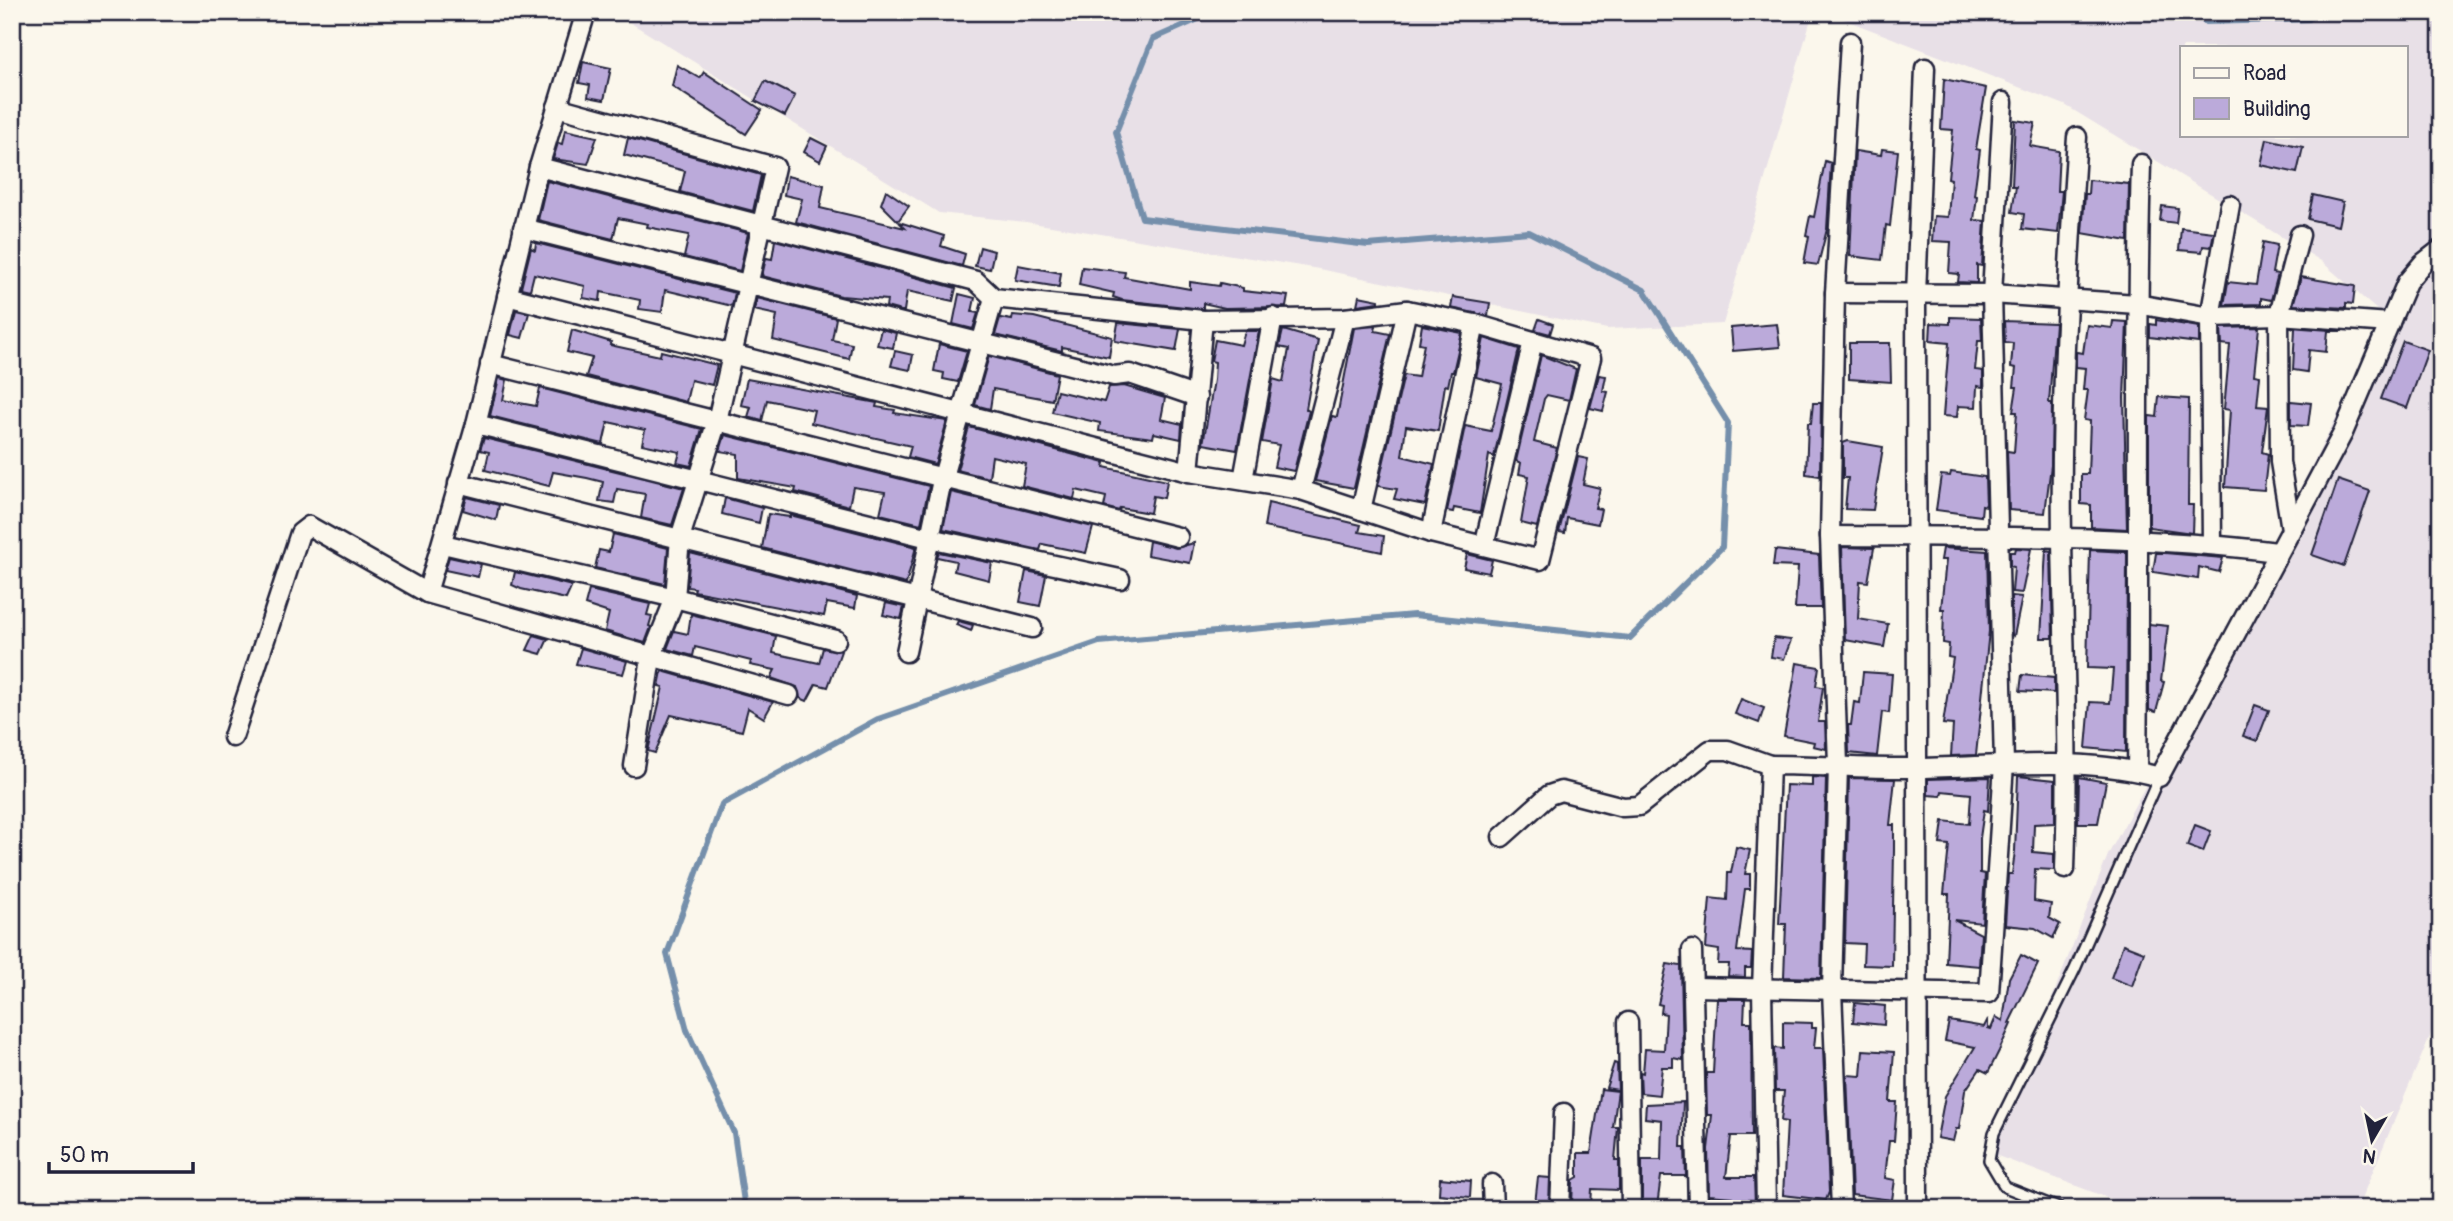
<svg xmlns="http://www.w3.org/2000/svg" width="2453" height="1221" viewBox="0 0 2453 1221" font-family="Pangolin,sans-serif">
<style>
.built{fill:#e8e0e7;fill-rule:evenodd}
.lines{fill:none;stroke-linecap:round;stroke-linejoin:round}
.stream{stroke:#748fab;stroke-width:6}
.building{fill:#bbaada;stroke:#22223b;stroke-width:2}
.lane-casing{stroke:#22223b;stroke-width:14}
.street-casing{stroke:#22223b;stroke-width:23}
.lane{stroke:#fbf7ec;stroke-width:9}
.street{stroke:#fbf7ec;stroke-width:18}
</style>
<rect width="100%" height="100%" fill="#fbf7ec"/>
<filter id="ink" filterUnits="userSpaceOnUse"><feTurbulence type="fractalNoise" baseFrequency=".0143" numOctaves="2"/><feDisplacementMap in="SourceGraphic" scale="14" xChannelSelector="R" yChannelSelector="G"/><feConvolveMatrix kernelMatrix="1 2 1 2 8 2 1 2 1" color-interpolation-filters="sRGB"/></filter>
<g filter="url(#ink)">
<g class="built">
<polygon points="613,12 1813,12 1723,324 1607,329 1319,269 1026,222 939,213"/>
<path d="M1825,12H2441V1010L2357,1209H2137L1995,1155L1997,1139L2108,855L2223,643L2386,318L2321,261L2065,105ZM2182,47H2406V135H2182Z"/>
</g>
<g class="lines">
<g class="stream">
<polyline points="2189,12 2206,22 2309,19 2312,12"/>
<polyline points="745,1209 734,1133 687,1030 667,954 722,804 878,719 1099,642 1414,615 1630,638 1722,547 1728,423 1644,290 1529,232 1368,245 1142,218 1116,132 1153,39 1214,12"/>
</g>
</g>
<g class="building">
<polygon points="583,62 611,68 604,100 588,97 590,85 579,83"/>
<polygon points="677,65 700,78 704,72 762,110 746,134 672,86"/>
<polygon points="1944,79 1986,88 1976,149 1980,150 1974,195 1977,196 1974,220 1985,221 1982,266 1977,265 1977,283 1958,282 1959,274 1949,273 1951,242 1932,241 1934,216 1948,217 1951,179 1948,178 1953,130 1941,129"/>
<polygon points="765,81 795,96 785,116 755,101"/>
<polygon points="2015,120 2035,123 2030,146 2059,151 2057,191 2062,191 2058,233 2022,229 2024,214 2012,212 2016,186 2012,186"/>
<polygon points="565,130 597,137 588,164 553,159 558,143 562,144"/>
<polygon points="628,138 761,175 753,211 680,192 685,171 624,155"/>
<polygon points="811,138 827,146 820,161 804,152"/>
<polygon points="2267,139 2303,147 2297,173 2261,165"/>
<polygon points="1882,149 1898,151 1890,226 1886,225 1882,260 1850,256 1855,151 1881,155"/>
<polygon points="1825,161 1831,163 1827,229 1818,265 1804,263 1809,236 1806,235 1810,216 1814,217"/>
<polygon points="787,176 824,185 820,208 905,228 899,222 944,236 941,246 965,254 962,266 796,222 802,199 784,195"/>
<polygon points="2089,180 2129,184 2128,241 2082,233 2085,194 2088,194"/>
<polygon points="547,181 748,233 740,271 684,257 689,235 647,227 648,224 618,218 613,239 538,220"/>
<polygon points="886,190 909,206 898,221 881,204"/>
<polygon points="2313,195 2343,202 2338,226 2308,219"/>
<polygon points="2162,206 2178,208 2176,223 2160,221"/>
<polygon points="2181,228 2214,232 2211,247 2203,246 2202,252 2179,250"/>
<polygon points="775,240 956,288 953,301 907,291 904,311 901,311 886,307 887,300 841,296 762,276 766,258 772,259"/>
<polygon points="2263,242 2277,245 2272,273 2278,274 2271,300 2261,298 2261,304 2224,305 2228,282 2256,285"/>
<polygon points="536,243 735,293 732,306 665,290 662,312 639,309 640,300 601,292 600,301 583,298 585,286 534,274 530,290 521,288 531,248 535,250"/>
<polygon points="980,247 994,251 990,269 975,266"/>
<polygon points="1018,265 1061,273 1059,287 1015,280"/>
<polygon points="1082,267 1125,272 1124,277 1190,289 1190,282 1219,286 1220,283 1243,288 1243,291 1288,296 1286,307 1225,308 1203,303 1203,309 1122,300 1113,297 1114,293 1079,285"/>
<polygon points="2301,277 2355,286 2353,304 2346,303 2346,308 2293,305"/>
<polygon points="959,294 975,298 972,312 978,313 973,329 953,324"/>
<polygon points="1359,296 1379,300 1379,302 1357,305"/>
<polygon points="1453,297 1490,303 1488,316 1451,308"/>
<polygon points="757,298 836,318 832,340 852,344 849,359 773,340 777,315 754,310"/>
<polygon points="516,310 529,313 522,338 510,335"/>
<polygon points="1013,315 1034,317 1112,337 1109,357 1062,347 1062,351 995,335 1000,318 1012,320"/>
<polygon points="1950,317 1981,318 1982,341 1978,341 1975,370 1983,371 1983,387 1977,386 1976,407 1958,406 1957,417 1943,416 1949,343 1930,341 1931,323 1950,324"/>
<polygon points="1539,319 1553,324 1550,334 1535,330"/>
<polygon points="2156,320 2199,327 2199,343 2150,337 2150,324 2156,325"/>
<polygon points="2004,321 2055,323 2049,403 2052,403 2051,465 2045,513 2009,510 2007,451 2014,452 2017,412 2013,412 2017,387 2014,387 2016,368 2011,367 2013,343 2005,342"/>
<polygon points="2113,321 2127,322 2124,398 2127,529 2091,527 2091,505 2081,504 2081,474 2088,474 2090,421 2084,420 2088,390 2083,390 2085,368 2076,367 2076,352 2083,353 2087,325 2112,328"/>
<polygon points="1118,323 1180,329 1176,351 1115,341"/>
<polygon points="1777,324 1780,347 1733,351 1731,328"/>
<polygon points="1422,325 1462,333 1453,372 1451,372 1448,386 1445,385 1438,431 1406,426 1402,456 1434,464 1425,505 1394,499 1397,489 1378,486 1404,375 1418,377 1424,344 1419,343"/>
<polygon points="1376,326 1375,331 1390,334 1354,488 1315,481 1332,416 1337,417 1354,328"/>
<polygon points="2259,327 2254,375 2260,376 2257,406 2268,407 2262,452 2268,454 2264,490 2225,487 2230,410 2224,409 2230,345 2222,344 2221,328"/>
<polygon points="2290,327 2343,331 2328,331 2326,352 2309,350 2307,372 2293,370 2295,328"/>
<polygon points="881,329 896,333 893,348 877,345"/>
<polygon points="572,330 611,342 610,345 660,356 661,351 717,365 712,385 691,380 686,402 586,376 592,358 567,352"/>
<polygon points="1283,330 1318,340 1306,409 1309,411 1294,471 1274,467 1279,445 1262,442 1273,379 1283,382 1289,349 1279,347"/>
<polygon points="1245,331 1259,331 1237,450 1203,444 1214,380 1215,362 1211,361 1215,340 1241,345"/>
<polygon points="1484,338 1519,349 1494,457 1489,455 1480,513 1454,508 1453,512 1447,511 1465,426 1491,431 1502,384 1476,377"/>
<polygon points="2403,341 2428,350 2407,408 2381,399"/>
<polygon points="1849,343 1890,343 1891,382 1849,379"/>
<polygon points="939,344 967,351 958,382 943,379 944,373 934,371"/>
<polygon points="895,351 913,355 910,370 891,366"/>
<polygon points="1541,355 1576,369 1569,400 1547,395 1544,399 1534,442 1557,448 1537,527 1521,523 1529,476 1519,474 1521,463 1516,461"/>
<polygon points="989,356 1057,374 1052,400 993,389 990,409 975,405"/>
<polygon points="1599,375 1606,376 1603,391 1608,392 1603,411 1590,408"/>
<polygon points="499,378 507,380 503,400 536,406 540,388 702,429 691,466 677,463 680,452 642,444 645,430 608,422 603,444 490,416"/>
<polygon points="747,379 872,402 877,403 876,407 895,410 894,413 947,421 935,464 908,457 911,446 811,423 814,410 767,400 762,421 748,417 751,407 741,405"/>
<polygon points="1124,386 1165,398 1161,419 1182,424 1181,439 1154,433 1153,438 1099,431 1100,423 1052,412 1057,391 1104,402 1109,387"/>
<polygon points="2159,397 2189,399 2188,505 2193,505 2192,533 2149,527 2149,416 2157,417"/>
<polygon points="2291,401 2311,403 2308,426 2291,425"/>
<polygon points="1813,403 1821,403 1820,476 1806,474 1808,423 1811,423"/>
<polygon points="969,427 1105,463 1104,467 1167,481 1164,498 1153,496 1150,513 1120,508 1119,511 1104,507 1106,497 1076,490 1074,499 1022,486 1026,464 992,456 989,478 957,470"/>
<polygon points="725,435 929,486 921,524 880,514 885,492 853,487 849,506 795,492 796,488 738,478 738,454 720,451"/>
<polygon points="484,438 684,488 672,525 641,518 645,494 617,489 614,503 599,501 603,482 587,478 553,472 549,486 485,470 489,452 480,450"/>
<polygon points="1848,441 1883,447 1873,510 1845,509 1848,478 1843,478 1843,443"/>
<polygon points="1578,457 1588,459 1583,484 1600,488 1595,508 1601,509 1598,524 1567,518 1565,533 1559,532"/>
<polygon points="1951,472 1985,477 1986,506 1982,505 1981,516 1936,510 1941,475 1950,476"/>
<polygon points="2338,480 2370,491 2344,566 2312,555"/>
<polygon points="951,492 1093,527 1086,553 1042,544 1040,550 943,529"/>
<polygon points="467,497 499,505 496,520 463,510"/>
<polygon points="725,498 762,508 759,523 722,514"/>
<polygon points="1268,503 1361,525 1359,532 1384,536 1382,552 1264,527"/>
<polygon points="768,514 790,517 790,515 916,547 906,584 762,548"/>
<polygon points="613,534 668,548 665,584 595,568 599,550 609,552"/>
<polygon points="1149,541 1176,548 1194,543 1190,563 1147,555"/>
<polygon points="1842,547 1874,548 1868,582 1860,581 1858,619 1888,624 1884,647 1845,640"/>
<polygon points="1943,548 1987,551 1989,631 1976,755 1951,756 1953,725 1943,724 1953,658 1948,657 1949,644 1943,643 1944,609 1941,609 1946,560 1941,560"/>
<polygon points="2016,548 2031,549 2022,593 2012,592 2014,567 2010,566 2010,552 2015,552"/>
<polygon points="1775,550 1819,555 1821,608 1795,608 1798,567 1773,566"/>
<polygon points="2046,550 2051,551 2053,638 2041,638"/>
<polygon points="2090,550 2127,552 2126,752 2086,748 2090,702 2110,703 2113,669 2087,668"/>
<polygon points="939,552 992,563 989,580 954,571 956,561 937,557"/>
<polygon points="690,553 857,596 855,608 827,603 824,616 694,591 695,588 687,587"/>
<polygon points="2156,553 2165,553 2223,558 2219,572 2199,567 2198,579 2153,572"/>
<polygon points="1467,554 1492,560 1489,573 1464,568"/>
<polygon points="449,557 481,564 478,577 445,570"/>
<polygon points="1026,571 1046,575 1040,606 1020,602"/>
<polygon points="515,572 572,586 566,599 521,589 512,585"/>
<polygon points="589,590 650,604 647,615 652,616 649,626 651,627 645,643 605,631 609,613 585,605"/>
<polygon points="2011,596 2022,597 2014,636 2012,635"/>
<polygon points="886,603 904,607 901,619 883,615"/>
<polygon points="691,614 776,636 773,653 819,663 823,648 841,651 828,687 816,684 807,701 800,698 797,687 771,678 775,670 750,665 751,661 695,647 693,656 667,649 674,631 688,634"/>
<polygon points="958,621 973,625 971,631 956,625"/>
<polygon points="2149,624 2168,626 2161,681 2164,682 2156,712 2149,710"/>
<polygon points="534,635 548,639 541,654 527,650"/>
<polygon points="1774,638 1791,640 1784,659 1771,657"/>
<polygon points="581,648 627,661 623,674 576,664"/>
<polygon points="1797,663 1819,667 1816,686 1823,687 1818,722 1825,722 1826,749 1813,746 1814,742 1784,736"/>
<polygon points="662,671 722,688 773,702 764,718 748,708 742,731 671,715 655,753 648,751 663,687 659,686"/>
<polygon points="1863,672 1892,674 1889,713 1882,712 1877,756 1849,753 1848,725 1851,725 1854,702 1860,703"/>
<polygon points="2022,675 2054,678 2054,693 2020,691"/>
<polygon points="1741,699 1764,708 1759,723 1735,714"/>
<polygon points="2255,705 2269,710 2257,741 2243,736"/>
<polygon points="2018,776 2055,780 2055,823 2034,824 2033,852 2054,854 2054,870 2035,869 2034,901 2051,904 2049,918 2060,924 2053,938 2035,928 2005,925 2008,874 2012,874 2015,851"/>
<polygon points="1812,777 1826,778 1821,978 1784,977 1786,924 1779,924 1786,785 1812,786"/>
<polygon points="1990,777 1988,811 1984,810 1980,838 1980,873 1985,874 1982,923 1954,920 1981,934 1979,966 1946,963 1949,894 1944,894 1949,845 1940,844 1943,821 1969,824 1971,794 1942,791 1941,796 1928,795 1928,779"/>
<polygon points="2079,777 2106,782 2098,823 2078,823"/>
<polygon points="1849,778 1895,779 1890,825 1894,825 1894,850 1892,966 1863,965 1864,944 1845,943"/>
<polygon points="2195,825 2211,831 2203,852 2187,846"/>
<polygon points="1736,847 1750,850 1745,874 1750,874 1750,889 1745,889 1737,951 1752,952 1751,968 1745,968 1745,977 1728,976 1729,964 1718,964 1719,950 1706,948 1710,898 1727,900 1728,873 1731,873"/>
<polygon points="2123,944 2144,952 2132,986 2111,978"/>
<polygon points="2021,955 2038,964 2009,1023 2011,1024 1999,1051 1988,1073 1980,1069 1965,1091 1959,1129 1956,1129 1953,1141 1937,1138 1945,1096 1975,1047 1945,1041 1949,1021 1984,1027 1988,1019 1988,1028 1991,1029 1996,1017 2003,1021 2009,978"/>
<polygon points="1667,964 1681,966 1683,1060 1673,1058 1673,1067 1662,1067 1659,1095 1641,1093 1640,1072 1643,1073 1645,1049 1664,1050 1666,1014 1661,1013 1662,1005 1658,1004"/>
<polygon points="1717,999 1745,999 1744,1022 1751,1022 1752,1136 1731,1136 1726,1177 1754,1177 1755,1206 1732,1205 1732,1197 1709,1195 1708,1149 1712,1115 1707,1115 1706,1073 1713,1073"/>
<polygon points="1855,1003 1885,1006 1884,1025 1853,1022"/>
<polygon points="1783,1022 1812,1023 1812,1028 1816,1028 1814,1048 1823,1048 1829,1192 1826,1200 1783,1195 1787,1122 1781,1121 1784,1091 1775,1091 1774,1048 1783,1049"/>
<polygon points="1863,1050 1894,1052 1890,1102 1897,1102 1894,1141 1889,1141 1885,1178 1895,1180 1892,1200 1852,1195 1847,1075 1861,1076"/>
<polygon points="1614,1063 1617,1064 1618,1090 1606,1088"/>
<polygon points="1601,1089 1618,1091 1613,1127 1618,1127 1615,1160 1619,1160 1619,1190 1592,1189 1591,1206 1572,1205 1573,1180 1578,1177 1578,1153 1591,1153"/>
<polygon points="1683,1102 1681,1147 1685,1147 1686,1176 1661,1176 1657,1207 1642,1205 1642,1160 1661,1160 1662,1120 1645,1118 1646,1104"/>
<polygon points="1538,1177 1550,1178 1549,1205 1535,1204"/>
<polygon points="1440,1178 1471,1181 1470,1197 1439,1194"/>
</g>
<g class="lines">
<g class="lane-casing">
<polyline id="lane" points="2061,1209 2005,1187 1989,1160 1994,1133 2075,969 2159,777"/>
</g>
<g class="street-casing">
<g id="street">
<polyline points="557,107 775,167 717,421 680,538 675,598 651,658 634,766"/>
<polyline points="523,228 1114,376 1130,374 1197,397"/>
<polyline points="1835,293 1992,294 2137,304 2210,317 2279,315 2390,323"/>
<polyline points="507,296 1189,472 1301,490 1431,533 1540,560 1591,358 1475,324 1407,310 1345,318 1203,320 994,298 976,281 539,167"/>
<polyline points="490,364 1178,537"/>
<polyline points="476,424 929,538 1120,579"/>
<polyline points="1189,472 1203,320"/>
<polyline points="1243,480 1273,317"/>
<polyline points="458,483 1032,628"/>
<polyline points="1301,490 1345,318"/>
<polyline points="1361,510 1407,310"/>
<polyline points="2291,529 2280,462 2279,315 2300,235"/>
<polyline points="1431,533 1475,324"/>
<path d="M1830,536C1979,537 2129,534 2277,552"/>
<polyline points="443,544 675,598 836,640"/>
<polyline points="2212,544 2210,317 2230,205"/>
<polyline points="1484,546 1533,341"/>
<polyline points="427,593 476,424 539,167 586,12"/>
<polyline points="906,652 942,480 994,298"/>
<polyline points="233,737 300,533 309,526 427,593 789,695"/>
<path d="M2137,771C2140,569 2135,366 2141,164"/>
<polyline points="1502,837 1549,795 1561,791 1623,807 1639,806 1710,750 1728,750 1770,765"/>
<path d="M2065,869C2069,759 2064,650 2062,540C2060,405 2068,271 2077,137"/>
<polyline points="1692,950 1698,1209"/>
<polyline points="1694,987 1989,993 2004,764 1992,294 2003,102"/>
<polyline points="1628,1022 1631,1209"/>
<polyline points="1492,1184 1493,1209"/>
<polyline points="1560,1209 1564,1113"/>
<path d="M1766,1209L1762,989L1770,765C1820,765 1870,769 1920,768C1996,767 2085,755 2159,777L2343,433L2407,282L2423,263L2441,249"/>
<polyline points="1841,1209 1832,990 1838,765 1830,536 1835,293 1850,42"/>
<polyline points="1918,1209 1916,295 1925,68"/>
</g>
</g>
<use href="#lane" class="lane"/>
<use href="#street" class="street"/>
</g>
</g>
<rect width="2453" height="1221" fill="none" stroke="#fbf7ec" stroke-width="42"/>
<rect x="21" y="21" width="2411" height="1179" fill="none" stroke="#22223b" stroke-width="2.5" filter="url(#ink)"/>
<rect x="2180" y="46" width="228" height="91" fill="#fbf7ec" stroke="#a4a2a5" stroke-width="2"/>
<rect x="2194" y="68" width="35" height="10" fill="#fbf7ec" stroke="#a4a2a5" stroke-width="2"/>
<text x="2243" y="80" font-size="21" fill="#22223b">Road</text>
<rect x="2194" y="98" width="35" height="21" fill="#bbaada" stroke="#a4a2a5" stroke-width="2"/>
<text x="2243" y="116" font-size="21" fill="#22223b">Building</text>
<g transform="translate(2372 1140) rotate(189)" stroke="#fbf7ec" stroke-width="5" paint-order="stroke">
<path d="M0-5L12 26L0 18L-12 26Z" fill="#22223b"/>
<text y="-10" font-size="19" font-weight="bold" text-anchor="middle" fill="#22223b">N</text>
</g>
<path d="M49 1162v10h144v-10" fill="none" stroke="#22223b" stroke-width="3.5"/>
<text x="60" y="1162" font-size="21" fill="#22223b" stroke="#fbf7ec" stroke-width="5" paint-order="stroke">50 m</text>
</svg>
